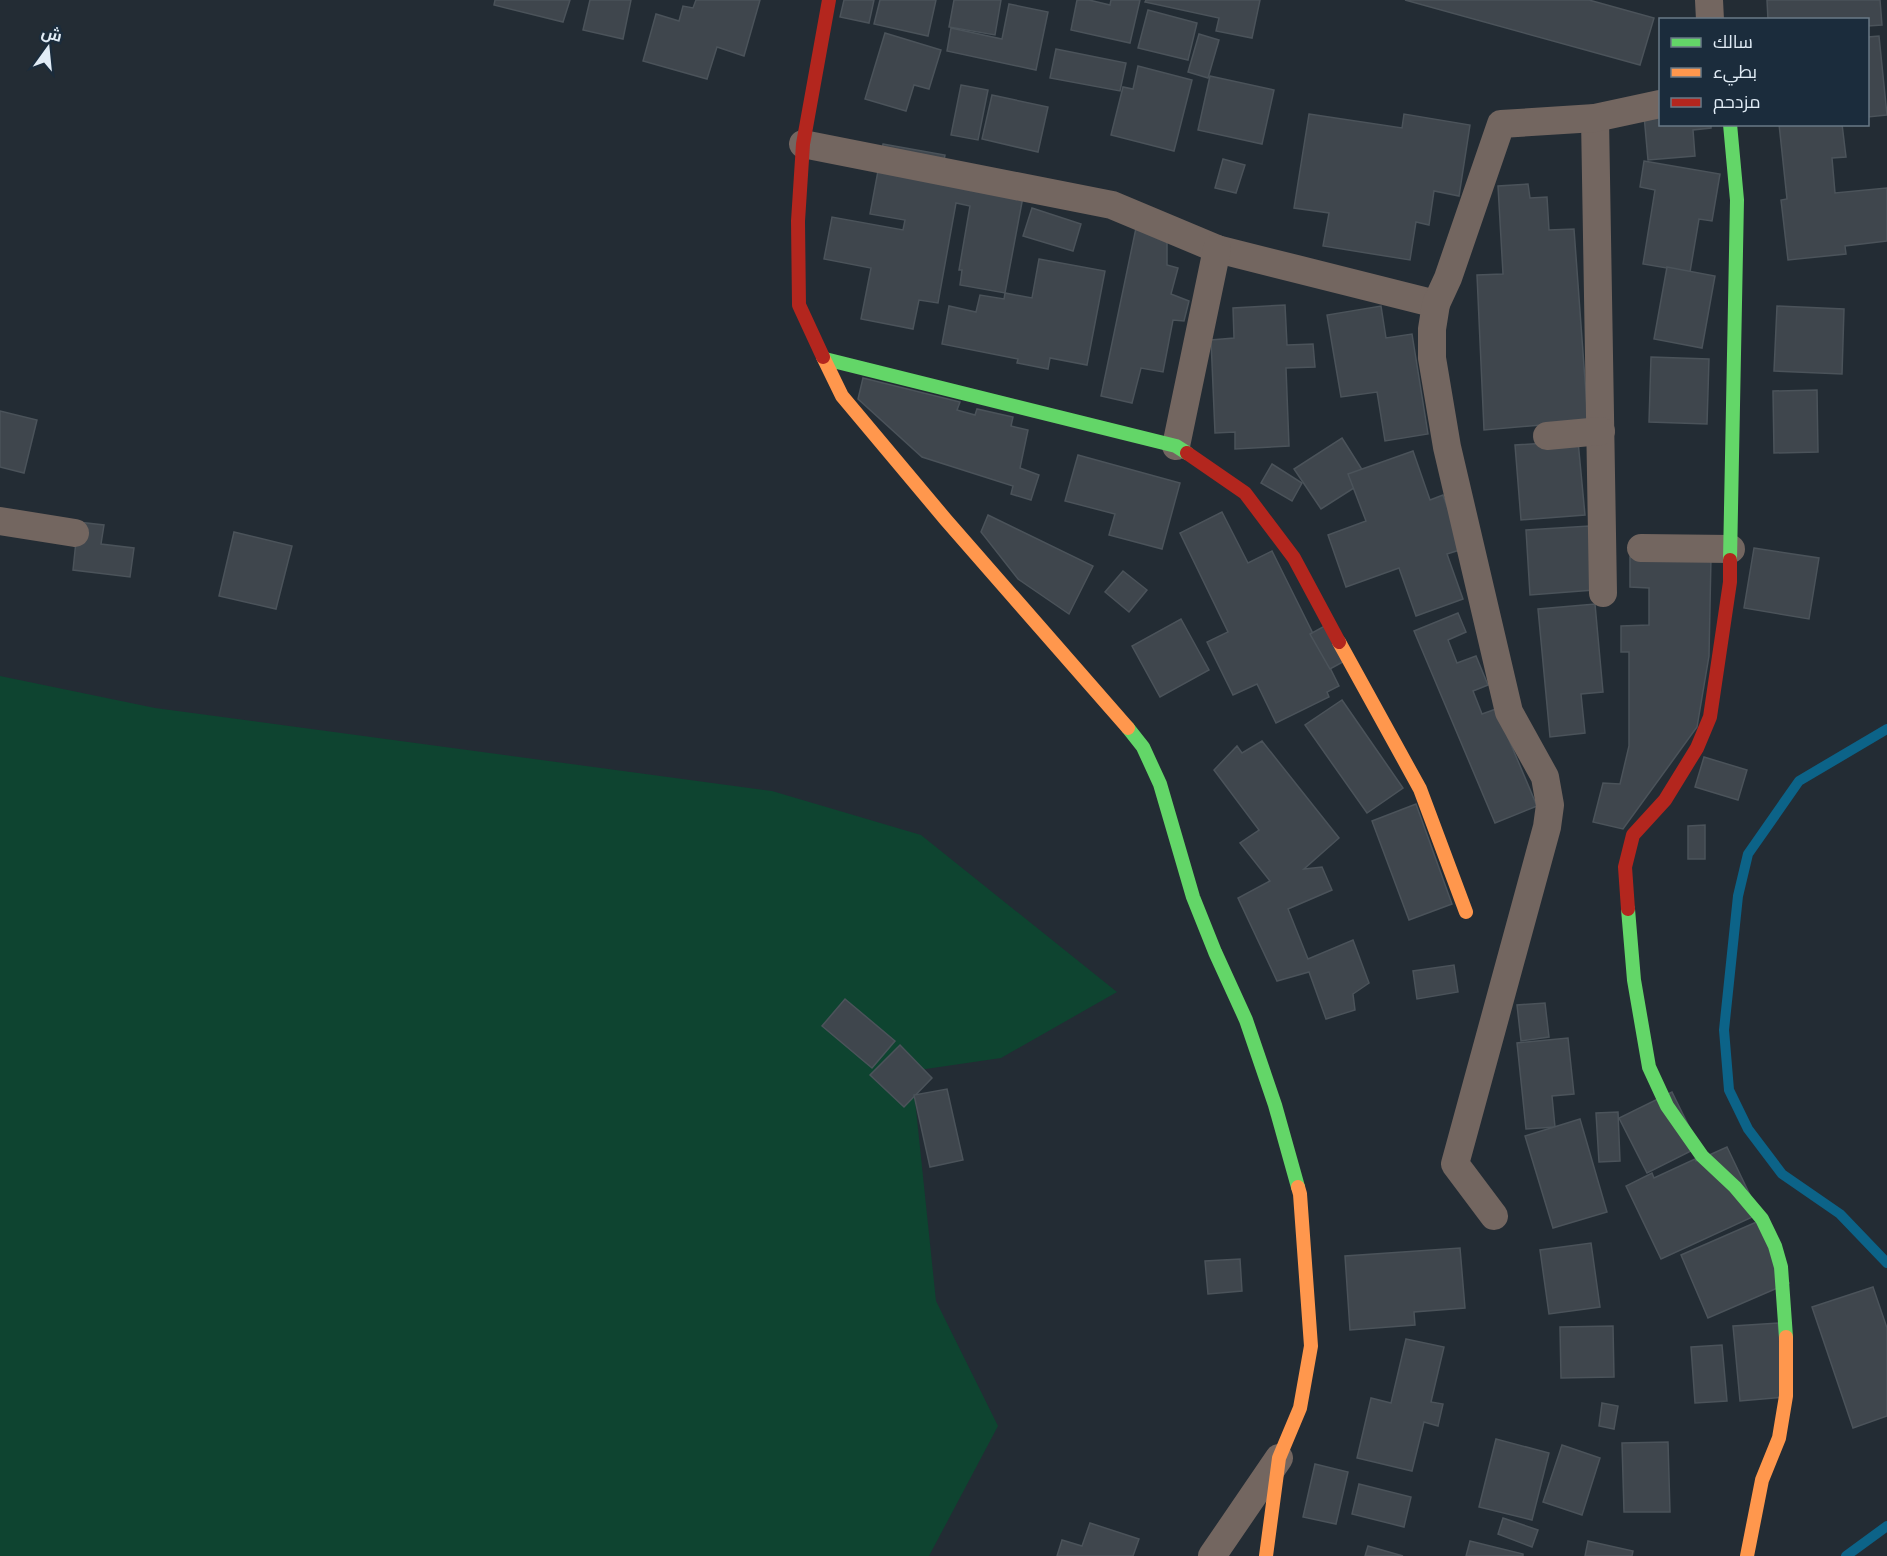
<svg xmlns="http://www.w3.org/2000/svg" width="1887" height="1556" viewBox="0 0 1887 1556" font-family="'Source Sans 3',Cairo,sans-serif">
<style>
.green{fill:#0e4430}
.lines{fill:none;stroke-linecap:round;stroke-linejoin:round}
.stream{stroke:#0c6388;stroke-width:10}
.building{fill:#3f464d;stroke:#4b535a;stroke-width:1.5}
.street{stroke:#736660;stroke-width:28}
.fast{stroke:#63d668;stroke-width:14}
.slow{stroke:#ff974d;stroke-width:14}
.jam{stroke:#b3261e;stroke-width:14}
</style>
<rect width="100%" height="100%" fill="#232c34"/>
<polygon class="green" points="0,676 155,708 772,791 921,835 1117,992 1001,1058 912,1071 936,1301 998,1426 929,1556 0,1556"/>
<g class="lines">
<g class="stream">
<polyline points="1887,729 1799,781 1748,854 1738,896 1724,1030 1729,1090 1748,1129 1782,1174 1840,1214 1887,1263"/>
<polyline points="1846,1556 1887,1526"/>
</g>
</g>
<g class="building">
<polygon points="495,0 570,0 563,22 494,5"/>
<polygon points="590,0 631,0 623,39 583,30"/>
<polygon points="696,0 760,0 744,56 717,47 707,79 643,61 656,14 679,21 683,6 693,8"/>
<polygon points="844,0 874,0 869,23 840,17"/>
<polygon points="880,0 936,0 928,36 874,24"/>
<polygon points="954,0 1001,0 995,35 949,27"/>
<polygon points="1077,0 1089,0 1110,5 1111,0 1140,0 1130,43 1071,30"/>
<polygon points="1146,0 1260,0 1252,38 1216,31 1219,18 1145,2"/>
<polygon points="1405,0 1589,0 1654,18 1640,65"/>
<polygon points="1767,0 1880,0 1882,25 1868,26 1868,20 1768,20"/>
<polygon points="1009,4 1048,12 1036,70 947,51 951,28 1002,39"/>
<polygon points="1148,10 1197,23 1188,60 1138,48"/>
<polygon points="885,33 941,50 929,89 914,85 906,111 865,99"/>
<polygon points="1199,34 1219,40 1208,78 1188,72"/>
<polygon points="1879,36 1887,115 1868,117 1868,37"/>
<polygon points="1056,49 1126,63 1120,91 1050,78"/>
<polygon points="1138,66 1192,80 1174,151 1111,135 1123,87 1133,89"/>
<polygon points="1210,76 1274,90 1262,144 1198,130"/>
<polygon points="961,85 988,90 978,140 951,135"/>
<polygon points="992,95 1048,107 1038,152 982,139"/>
<polygon points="1660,103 1660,124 1711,124 1711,128 1693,130 1695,156 1648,160 1643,104"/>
<polygon points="1309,114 1402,128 1404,114 1470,125 1459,196 1434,191 1429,225 1416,222 1410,260 1323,246 1329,213 1294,208"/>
<polygon points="1779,124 1842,124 1846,157 1832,158 1835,193 1887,188 1887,241 1845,246 1846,254 1788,260 1781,200 1787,199"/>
<polygon points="883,144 945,155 942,171 1025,186 1005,293 960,285 962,270 959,270 970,206 956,203 938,303 919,300 913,329 861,319 871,268 824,259 832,217 903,230 905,220 870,214"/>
<polygon points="1223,159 1245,165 1236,193 1215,188"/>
<polygon points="1644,161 1720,174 1712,221 1699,219 1690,272 1643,264 1655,190 1640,187"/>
<polygon points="1528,184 1530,198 1547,197 1549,230 1574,229 1588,421 1484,430 1477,275 1503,274 1498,186"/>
<polygon points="1032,208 1081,224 1073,251 1023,236"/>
<polygon points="1136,228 1167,241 1167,265 1178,268 1171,294 1189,301 1184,321 1173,320 1163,372 1141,368 1132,403 1101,396"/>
<polygon points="1039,259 1105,271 1087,365 1050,358 1048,369 1017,363 1018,359 942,344 949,306 976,312 980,295 1004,299 1005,293 1032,298"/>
<polygon points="1667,267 1715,276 1702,348 1654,339"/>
<polygon points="1285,305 1287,345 1313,344 1315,367 1286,368 1289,446 1235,449 1235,432 1215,433 1211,340 1234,338 1233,308"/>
<polygon points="1381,306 1386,338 1412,334 1428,434 1385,441 1377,392 1341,397 1327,315"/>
<polygon points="1777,306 1844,309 1842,374 1774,371"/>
<polygon points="1651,357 1709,359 1707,424 1649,422"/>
<polygon points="863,378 960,402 957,410 975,415 977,409 1013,417 1011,426 1028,430 1020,468 1039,475 1031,500 1011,494 1013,486 922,457 858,399"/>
<polygon points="1817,390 1818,452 1774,453 1773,391"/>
<polygon points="0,411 37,420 24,473 0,467"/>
<polygon points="1342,438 1368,479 1321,509 1294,469"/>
<polygon points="1578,441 1585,515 1521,520 1515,445"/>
<polygon points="1413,451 1430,500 1443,495 1463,549 1447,554 1463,599 1416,616 1399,568 1346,587 1328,535 1366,521 1348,474"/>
<polygon points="1078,455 1180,483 1162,549 1109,535 1115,514 1065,501"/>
<polygon points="1272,464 1302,483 1292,501 1261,483"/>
<polygon points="1222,512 1248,563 1272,551 1339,686 1327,692 1329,697 1276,723 1257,684 1233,695 1207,642 1228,632 1180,533"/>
<polygon points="988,515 1093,566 1069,614 1018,579 981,532"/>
<polygon points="78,522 104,525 101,544 134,548 130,577 73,570"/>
<polygon points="1589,526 1594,590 1530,595 1526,530"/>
<polygon points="234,532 292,546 276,609 219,596"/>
<polygon points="1754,548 1819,558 1809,619 1744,608"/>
<polygon points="1630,557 1711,557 1709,656 1697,727 1623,829 1593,822 1603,783 1620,784 1629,746 1629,652 1621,652 1621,626 1649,625 1649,588 1630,587"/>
<polygon points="1123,571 1147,590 1129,612 1105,592"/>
<polygon points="1595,604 1603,692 1581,694 1585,733 1550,737 1538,609"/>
<polygon points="1458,613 1466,632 1448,640 1457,663 1476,656 1488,685 1473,691 1482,714 1496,709 1537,806 1495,823 1414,631"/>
<polygon points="1181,619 1209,670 1160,697 1132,646"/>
<polygon points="1332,622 1352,657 1330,669 1310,634"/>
<polygon points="1342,700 1403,788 1367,813 1305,725"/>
<polygon points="1262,741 1339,838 1304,869 1322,867 1332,890 1288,909 1308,959 1353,940 1369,983 1353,994 1355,1010 1326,1019 1309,972 1277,981 1238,898 1270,881 1240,843 1259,830 1214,770 1237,746 1242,753"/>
<polygon points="1704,757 1747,770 1738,800 1695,787"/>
<polygon points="1416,804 1452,904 1409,920 1372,821"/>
<polygon points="1705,825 1705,859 1688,859 1688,826"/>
<polygon points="1454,965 1458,992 1417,999 1413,971"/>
<polygon points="845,999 895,1041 872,1068 822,1026"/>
<polygon points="1545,1003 1549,1037 1521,1041 1517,1005"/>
<polygon points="1568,1038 1574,1094 1552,1096 1555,1127 1526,1129 1517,1043"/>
<polygon points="900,1045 932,1078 904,1107 870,1075"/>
<polygon points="947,1089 963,1160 930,1167 914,1095"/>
<polygon points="1672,1092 1699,1147 1647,1173 1619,1118"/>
<polygon points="1618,1112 1620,1161 1599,1162 1596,1113"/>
<polygon points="1580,1119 1607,1212 1553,1228 1525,1136"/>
<polygon points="1727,1147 1759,1214 1661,1259 1626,1186 1652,1173 1654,1178 1695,1159 1696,1161"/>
<polygon points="1761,1220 1789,1283 1708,1318 1681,1255"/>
<polygon points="1591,1243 1600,1307 1549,1314 1540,1250"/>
<polygon points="1460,1248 1465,1308 1414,1312 1415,1325 1350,1330 1345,1256"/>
<polygon points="1240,1259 1242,1291 1208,1294 1205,1261"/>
<polygon points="1873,1287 1887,1328 1887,1416 1853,1428 1812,1307"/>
<polygon points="1778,1323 1785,1397 1740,1401 1733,1326"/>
<polygon points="1613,1326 1614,1377 1561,1378 1560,1327"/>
<polygon points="1406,1339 1444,1347 1431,1402 1443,1404 1438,1426 1424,1422 1412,1471 1357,1458 1371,1398 1391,1403"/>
<polygon points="1722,1345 1727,1401 1695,1403 1691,1347"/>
<polygon points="1602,1403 1618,1406 1614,1429 1599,1426"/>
<polygon points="1496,1439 1549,1453 1532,1520 1479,1507"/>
<polygon points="1668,1442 1670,1512 1624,1512 1622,1443"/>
<polygon points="1562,1445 1600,1458 1582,1515 1543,1502"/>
<polygon points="1315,1464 1348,1472 1336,1524 1303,1517"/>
<polygon points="1359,1484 1411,1497 1404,1527 1352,1514"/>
<polygon points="1503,1518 1538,1530 1532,1547 1498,1534"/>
<polygon points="1090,1523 1139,1539 1133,1556 1057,1556 1062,1540 1082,1546"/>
<polygon points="1470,1541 1523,1554 1523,1556 1466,1556"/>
<polygon points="1588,1541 1633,1551 1632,1556 1585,1556"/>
<polygon points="1368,1546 1403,1556 1365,1556"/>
</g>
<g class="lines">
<g class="street">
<polyline points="1709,0 1710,20"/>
<polyline points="1595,118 1603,593"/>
<polyline points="803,144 1112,205 1217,249 1436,304"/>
<polyline points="1547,436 1601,431"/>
<polyline points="1176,446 1217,249"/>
<polyline points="0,521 75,533"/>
<polyline points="1641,548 1731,549"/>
<polyline points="1494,1216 1455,1164 1547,827 1550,805 1545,777 1509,712 1447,447 1432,358 1432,329 1436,304 1448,278 1501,124 1595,118 1660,104"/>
<polyline points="1212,1556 1279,1458"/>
</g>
<g class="fast">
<polyline points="1730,124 1737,200 1730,560"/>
<polyline points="825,359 1176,446 1187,453"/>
<polyline points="1128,728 1143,747 1160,784 1193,897 1215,952 1246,1020 1275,1105 1298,1187"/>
<polyline points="1628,909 1634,980 1649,1067 1667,1106 1702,1156 1735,1187 1762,1219 1775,1246 1781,1267 1786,1337"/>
</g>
<g class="slow">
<polyline points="823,357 842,396 946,520 1128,728"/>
<polyline points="1339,642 1420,789 1466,912"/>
<polyline points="1266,1556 1279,1458 1300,1408 1311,1346 1300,1194 1298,1187"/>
<polyline points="1747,1556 1762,1480 1779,1438 1786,1396 1786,1337"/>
</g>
<g class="jam">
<polyline points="823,357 799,305 798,221 803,144 829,0"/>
<polyline points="1187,453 1245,493 1294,558 1339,642"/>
<polyline points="1628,909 1625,867 1633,835 1665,800 1697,748 1710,717 1730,582 1730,560"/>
</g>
</g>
<rect x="1659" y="18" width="210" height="108" fill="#1b2c3c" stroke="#6a7986" stroke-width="1.5"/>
<rect x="1671" y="38" width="30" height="9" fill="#63d668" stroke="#6a7986" stroke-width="1.5"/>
<text x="1713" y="48" font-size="18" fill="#e1ecf6">سالك</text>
<rect x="1671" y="68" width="30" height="9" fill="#ff974d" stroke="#6a7986" stroke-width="1.5"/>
<text x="1713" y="78" font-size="18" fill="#e1ecf6">بطيء</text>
<rect x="1671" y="98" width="30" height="9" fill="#b3261e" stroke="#6a7986" stroke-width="1.5"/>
<text x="1713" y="108" font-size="18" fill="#e1ecf6">مزدحم</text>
<g transform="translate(48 48) rotate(15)" stroke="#1b2c3c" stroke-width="4.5" paint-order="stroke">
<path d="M0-4.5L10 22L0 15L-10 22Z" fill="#e1ecf6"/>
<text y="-9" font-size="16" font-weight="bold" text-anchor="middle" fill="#e1ecf6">ش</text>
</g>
</svg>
